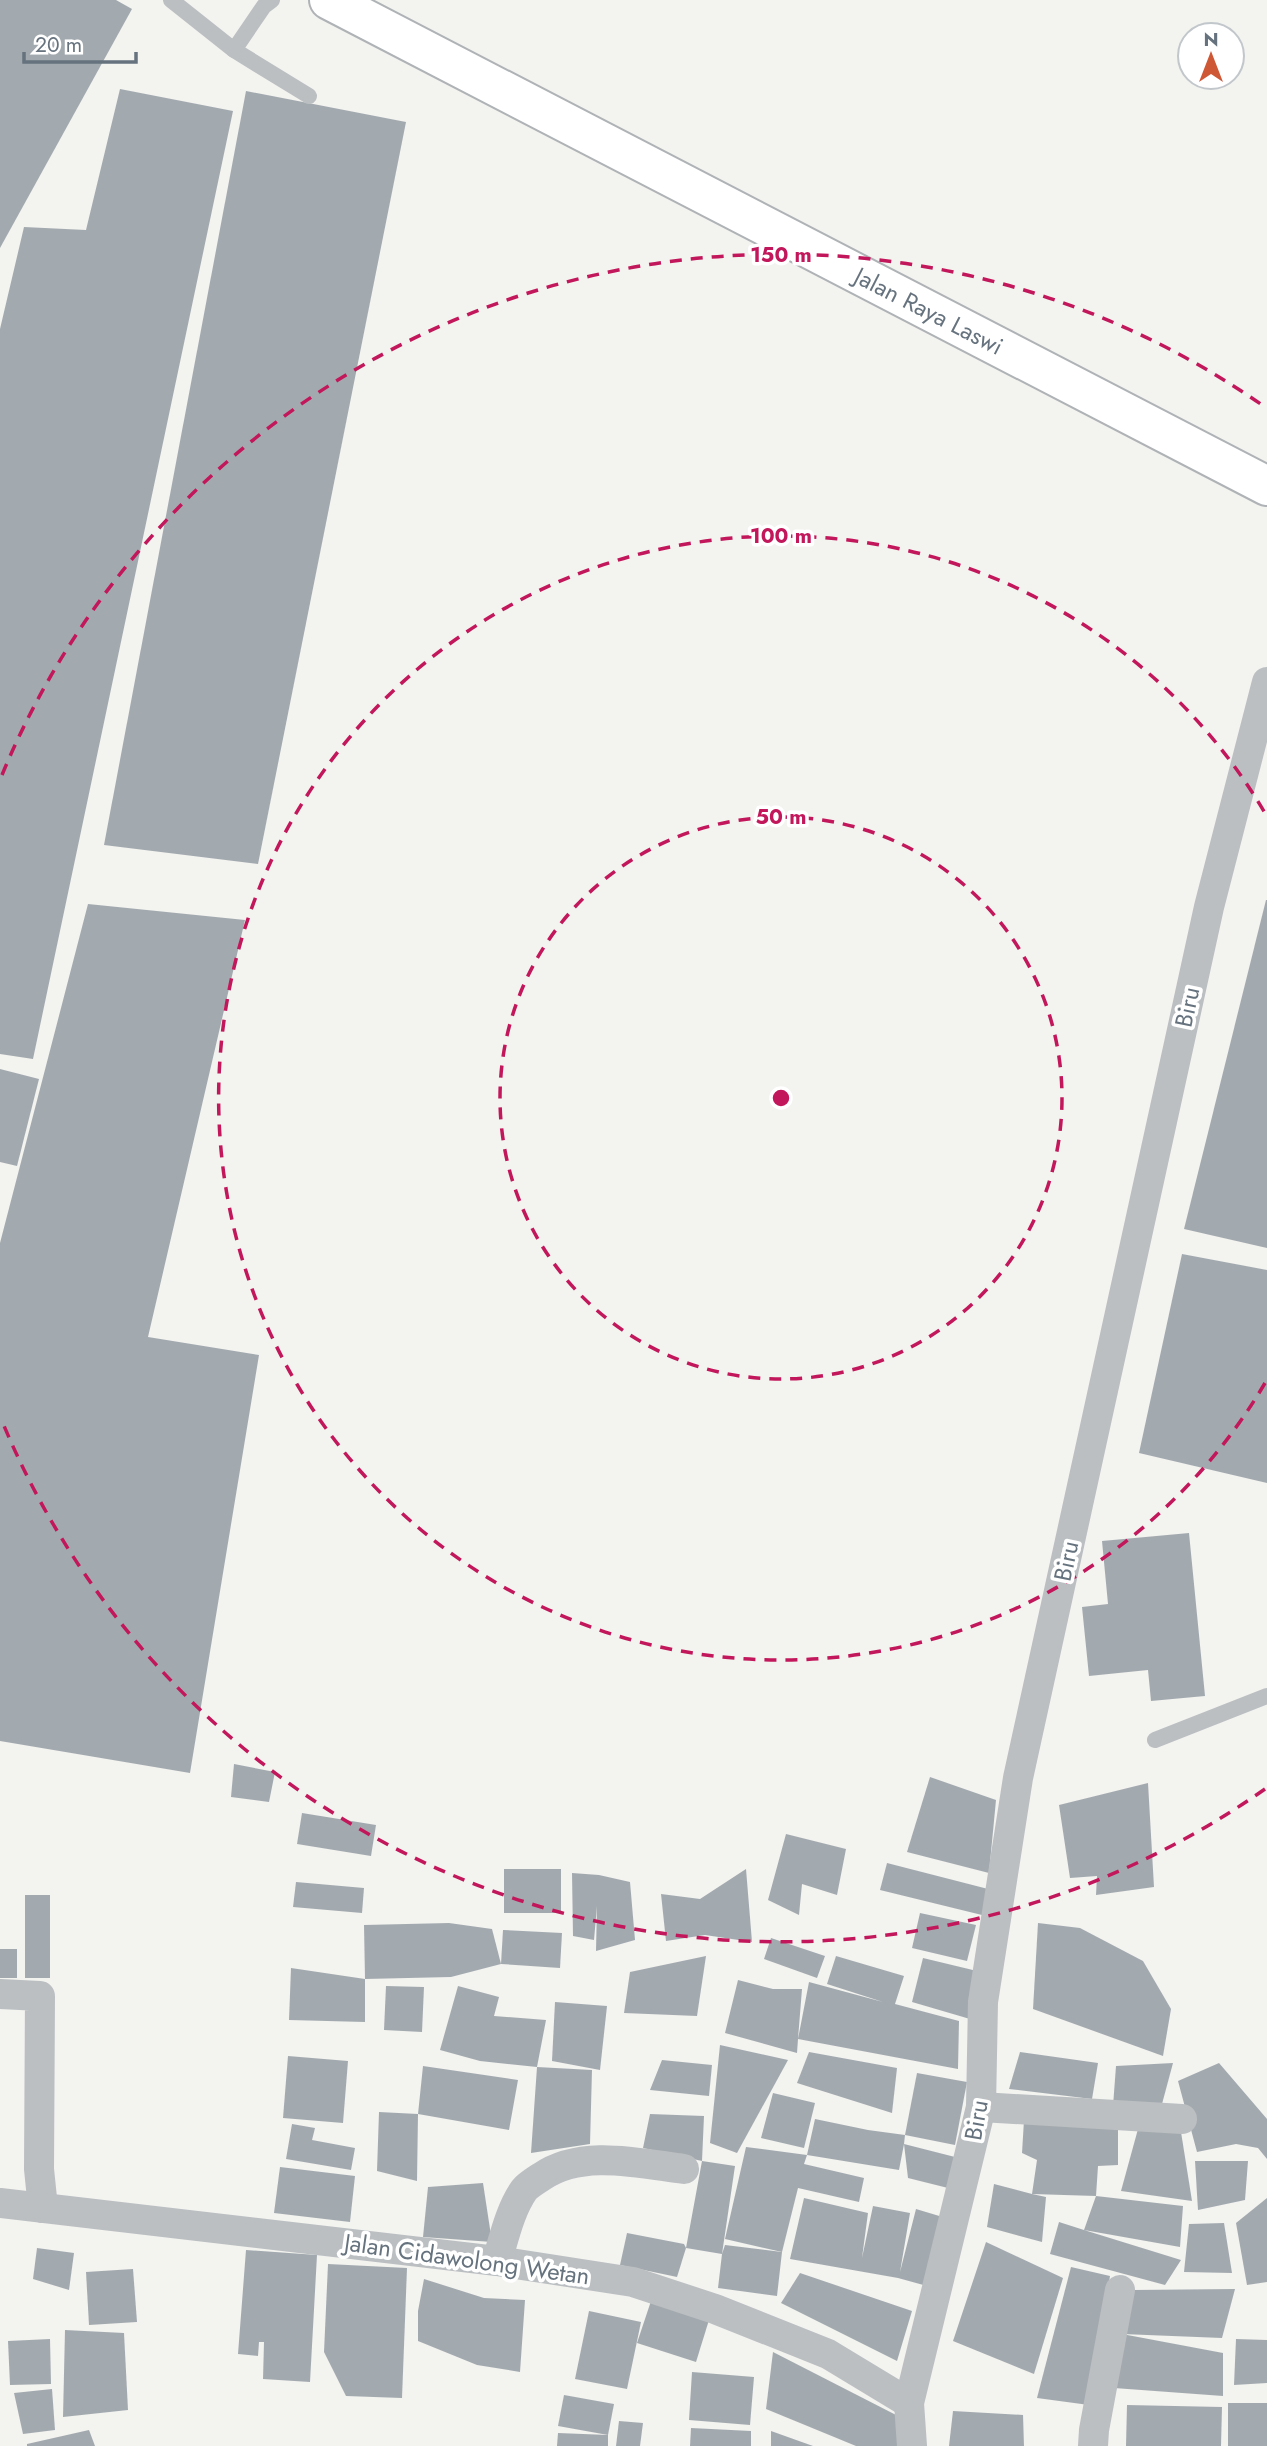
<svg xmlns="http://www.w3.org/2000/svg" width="1267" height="2446" viewBox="0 0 1267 2446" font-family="Jost,sans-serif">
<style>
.building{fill:#a3aaaf}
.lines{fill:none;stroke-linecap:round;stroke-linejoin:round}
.primary-casing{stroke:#afb3b6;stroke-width:42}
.service{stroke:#bbbfc2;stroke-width:16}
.minor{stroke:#bbbfc2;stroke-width:30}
.primary{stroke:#fff;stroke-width:38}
.ring{fill:none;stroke:#c2185b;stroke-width:3.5;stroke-dasharray:12 9}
.labels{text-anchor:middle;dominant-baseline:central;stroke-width:7;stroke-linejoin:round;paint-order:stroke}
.street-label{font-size:24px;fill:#66737e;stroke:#fff}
.centre{fill:#c2185b;stroke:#fff;stroke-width:3.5}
.ring-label{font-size:21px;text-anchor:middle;font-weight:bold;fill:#c2185b;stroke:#fff;stroke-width:7;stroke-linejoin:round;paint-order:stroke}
</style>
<rect width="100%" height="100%" fill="#f3f3f0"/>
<g class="building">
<polygon points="0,0 116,0 132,9 0,248"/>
<polygon points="120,89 233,111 33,1059 0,1054 0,329 24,227 86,230"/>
<polygon points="246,91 406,122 258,864 104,845"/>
<polygon points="1266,900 1267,900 1267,1248 1184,1229"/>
<polygon points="88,904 245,920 148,1337 259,1355 190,1773 0,1741 0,1243"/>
<polygon points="0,1069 39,1079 17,1166 0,1162"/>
<polygon points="1182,1254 1267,1270 1267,1483 1139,1453"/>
<polygon points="1189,1533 1205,1696 1151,1701 1148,1670 1089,1676 1082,1607 1108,1604 1102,1541"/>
<polygon points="234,1764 275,1772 269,1802 231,1797"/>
<polygon points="930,1777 996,1800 989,1873 907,1852"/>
<polygon points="1148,1783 1154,1887 1096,1895 1097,1876 1070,1878 1059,1805"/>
<polygon points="302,1813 376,1825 371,1856 297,1844"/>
<polygon points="786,1834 846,1849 837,1895 802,1884 799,1915 768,1900"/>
<polygon points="887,1863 992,1890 986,1916 880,1890"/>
<rect x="504" y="1869" width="57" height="44"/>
<polygon points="746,1869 752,1942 705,1935 666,1941 661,1894 700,1899"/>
<polygon points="572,1873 599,1875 630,1882 635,1940 596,1951 597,1906 594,1940 573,1936"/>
<polygon points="296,1882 364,1888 362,1913 293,1907"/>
<rect x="25" y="1895" width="25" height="83"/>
<polygon points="920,1913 976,1925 967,1961 912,1948"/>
<polygon points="449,1923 492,1929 501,1964 451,1977 365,1979 364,1925"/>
<polygon points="1038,1923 1080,1928 1143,1961 1171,2009 1163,2056 1033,2009"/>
<polygon points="503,1930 562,1933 560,1968 501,1964"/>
<polygon points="771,1938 825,1956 817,1978 764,1959"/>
<rect x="0" y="1949" width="17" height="29"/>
<polygon points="706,1956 697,2016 624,2013 630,1972"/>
<polygon points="836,1956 904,1976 895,2004 959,2021 958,2069 798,2039 797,2053 725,2033 738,1980 773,1989 802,1989 798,2039 809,1982 883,2002 827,1984"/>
<polygon points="923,1958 977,1971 970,2019 912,2002"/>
<polygon points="291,1968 365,1979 365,2022 289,2020"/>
<polygon points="386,1986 424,1987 422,2032 384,2030"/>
<polygon points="458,1986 499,1997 494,2016 546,2020 537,2067 592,2070 590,2144 531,2153 537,2067 480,2061 440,2050"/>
<polygon points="555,2002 607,2006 600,2070 552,2061"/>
<polygon points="720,2045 788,2060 737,2153 710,2143"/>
<polygon points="809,2052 897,2068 892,2113 797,2083"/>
<polygon points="1020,2052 1098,2063 1092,2099 1009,2089"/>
<polygon points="288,2056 348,2061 343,2123 283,2118"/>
<polygon points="662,2060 712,2065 709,2096 650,2090"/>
<polygon points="1173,2063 1162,2104 1113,2106 1116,2066"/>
<polygon points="1219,2063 1267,2119 1267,2159 1258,2148 1236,2144 1197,2152 1178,2081"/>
<polygon points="423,2066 518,2080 509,2130 418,2114 417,2181 377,2171 379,2112 418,2114"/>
<polygon points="917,2073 967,2082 955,2145 905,2135"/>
<polygon points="773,2093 815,2103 804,2148 761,2138"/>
<polygon points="650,2114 704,2116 702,2161 735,2166 722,2254 725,2245 782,2252 777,2296 718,2288 722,2254 686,2248 702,2161 643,2148"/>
<polygon points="815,2119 868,2130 905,2135 904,2144 955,2157 948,2188 908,2178 904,2144 899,2170 807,2155"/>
<polygon points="1024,2120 1118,2121 1118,2165 1098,2166 1096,2196 1032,2194 1046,2197 1042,2242 987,2227 994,2184 1032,2194 1037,2160 1022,2153"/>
<polygon points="292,2124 315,2128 312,2140 355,2148 351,2170 286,2159"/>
<polygon points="1138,2129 1181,2132 1192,2201 1121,2191"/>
<polygon points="746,2147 807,2155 804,2164 864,2178 859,2202 798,2188 782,2252 725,2239"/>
<polygon points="1195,2161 1248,2161 1245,2200 1198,2210"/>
<polygon points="280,2167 355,2176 350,2222 274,2213"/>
<polygon points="483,2183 492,2242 423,2237 428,2187"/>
<polygon points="1096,2196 1183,2206 1180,2247 1084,2230 1181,2260 1165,2285 1050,2254 1059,2222 1084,2230"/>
<polygon points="804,2198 868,2213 862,2258 873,2206 910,2213 900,2272 916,2209 946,2218 927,2286 898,2278 790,2259"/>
<polygon points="1267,2198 1267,2282 1247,2285 1236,2223"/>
<polygon points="1224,2223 1232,2273 1184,2272 1189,2224"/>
<polygon points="627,2233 684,2244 686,2248 677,2277 620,2265"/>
<polygon points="986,2242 1063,2278 1034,2374 953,2341"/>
<polygon points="37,2248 74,2253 69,2290 33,2279"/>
<polygon points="246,2250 317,2255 310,2382 263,2379 264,2342 259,2342 258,2356 238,2354"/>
<polygon points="328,2264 407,2268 402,2398 346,2396 324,2352"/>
<polygon points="1071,2267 1110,2276 1089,2405 1037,2398"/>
<polygon points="133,2269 137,2322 89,2325 86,2272"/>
<polygon points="800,2273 912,2311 897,2361 781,2303"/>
<polygon points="424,2279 484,2298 525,2300 520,2372 477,2365 418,2341 418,2311"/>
<polygon points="1235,2289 1222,2338 1122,2334 1133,2290"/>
<polygon points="651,2301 709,2320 696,2362 637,2343"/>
<polygon points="589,2311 641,2322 627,2389 575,2379"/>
<polygon points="65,2330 124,2333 128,2410 63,2417"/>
<polygon points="1122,2334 1223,2353 1223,2396 1114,2388"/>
<polygon points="50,2339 51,2384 10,2385 8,2341"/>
<polygon points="1236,2339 1267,2340 1267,2383 1234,2385"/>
<polygon points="773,2352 898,2416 897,2446 856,2446 766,2409"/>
<polygon points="692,2372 754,2377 750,2425 689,2420"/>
<polygon points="52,2389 55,2430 23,2434 14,2393"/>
<polygon points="564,2395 614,2404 608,2435 558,2426"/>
<rect x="1228" y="2403" width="39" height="43"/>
<polygon points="1127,2405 1222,2407 1221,2446 1126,2446"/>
<polygon points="953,2411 1023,2415 1024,2446 949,2446"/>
<polygon points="619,2421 643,2423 640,2446 616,2446"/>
<polygon points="691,2428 751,2431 751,2446 690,2446"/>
<polygon points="89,2430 95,2446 27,2446 27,2444"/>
<polygon points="771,2431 813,2446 771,2446"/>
<polygon points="558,2433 608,2435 608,2446 557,2446"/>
</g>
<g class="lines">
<g class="primary-casing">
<polyline id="primary" points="329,0 1267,486"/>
</g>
<g class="service">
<polyline points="171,0 234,50 264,6 272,0"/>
<polyline points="234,50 309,96"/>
<polyline points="1155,1740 1267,1696"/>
</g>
<g class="minor">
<polyline points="0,1994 40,1996 39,2169 43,2208"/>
<polyline points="981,2107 1182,2119"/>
<polyline points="0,2203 497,2261 633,2282 715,2309 828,2354 909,2403"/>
<path d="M497,2261C504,2238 510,2210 524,2190C528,2185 535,2181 541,2177C581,2149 638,2163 684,2169"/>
<polyline points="912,2446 909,2403 981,2107 983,2002 1018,1778 1209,907 1267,682"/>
<polyline points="1093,2446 1094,2430 1120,2290"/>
</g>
<use href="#primary" class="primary"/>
</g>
<g class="ring">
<circle cx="781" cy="1098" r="281"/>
<path d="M1265 1383A562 562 0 1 1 1265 813"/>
<path d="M1265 1789A843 843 0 0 1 2 1421M2 775A843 843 0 0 1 1265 407"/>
</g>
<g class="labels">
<g class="street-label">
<text transform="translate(929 311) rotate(27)">Jalan Raya Laswi</text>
<text transform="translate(1187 1007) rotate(-78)">Biru</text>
<text transform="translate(1066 1561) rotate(-78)">Biru</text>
<text transform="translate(976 2120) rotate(-80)">Biru</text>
<text transform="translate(467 2259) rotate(8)">Jalan Cidawolong Wetan</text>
</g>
</g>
<circle cx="781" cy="1098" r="10" class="centre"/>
<g class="ring-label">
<text x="781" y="262">150 m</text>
<text x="781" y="543">100 m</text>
<text x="781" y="824">50 m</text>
</g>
<g transform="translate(1211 56)"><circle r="33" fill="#ffffff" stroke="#c2c7cb" stroke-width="2"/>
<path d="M0-5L12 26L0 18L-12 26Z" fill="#ce5736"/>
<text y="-10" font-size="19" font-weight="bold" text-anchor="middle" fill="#66737e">N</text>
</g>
<path d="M24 52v10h112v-10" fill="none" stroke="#66737e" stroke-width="3.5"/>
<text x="35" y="52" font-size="21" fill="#66737e" stroke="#ffffff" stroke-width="5" paint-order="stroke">20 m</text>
</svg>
